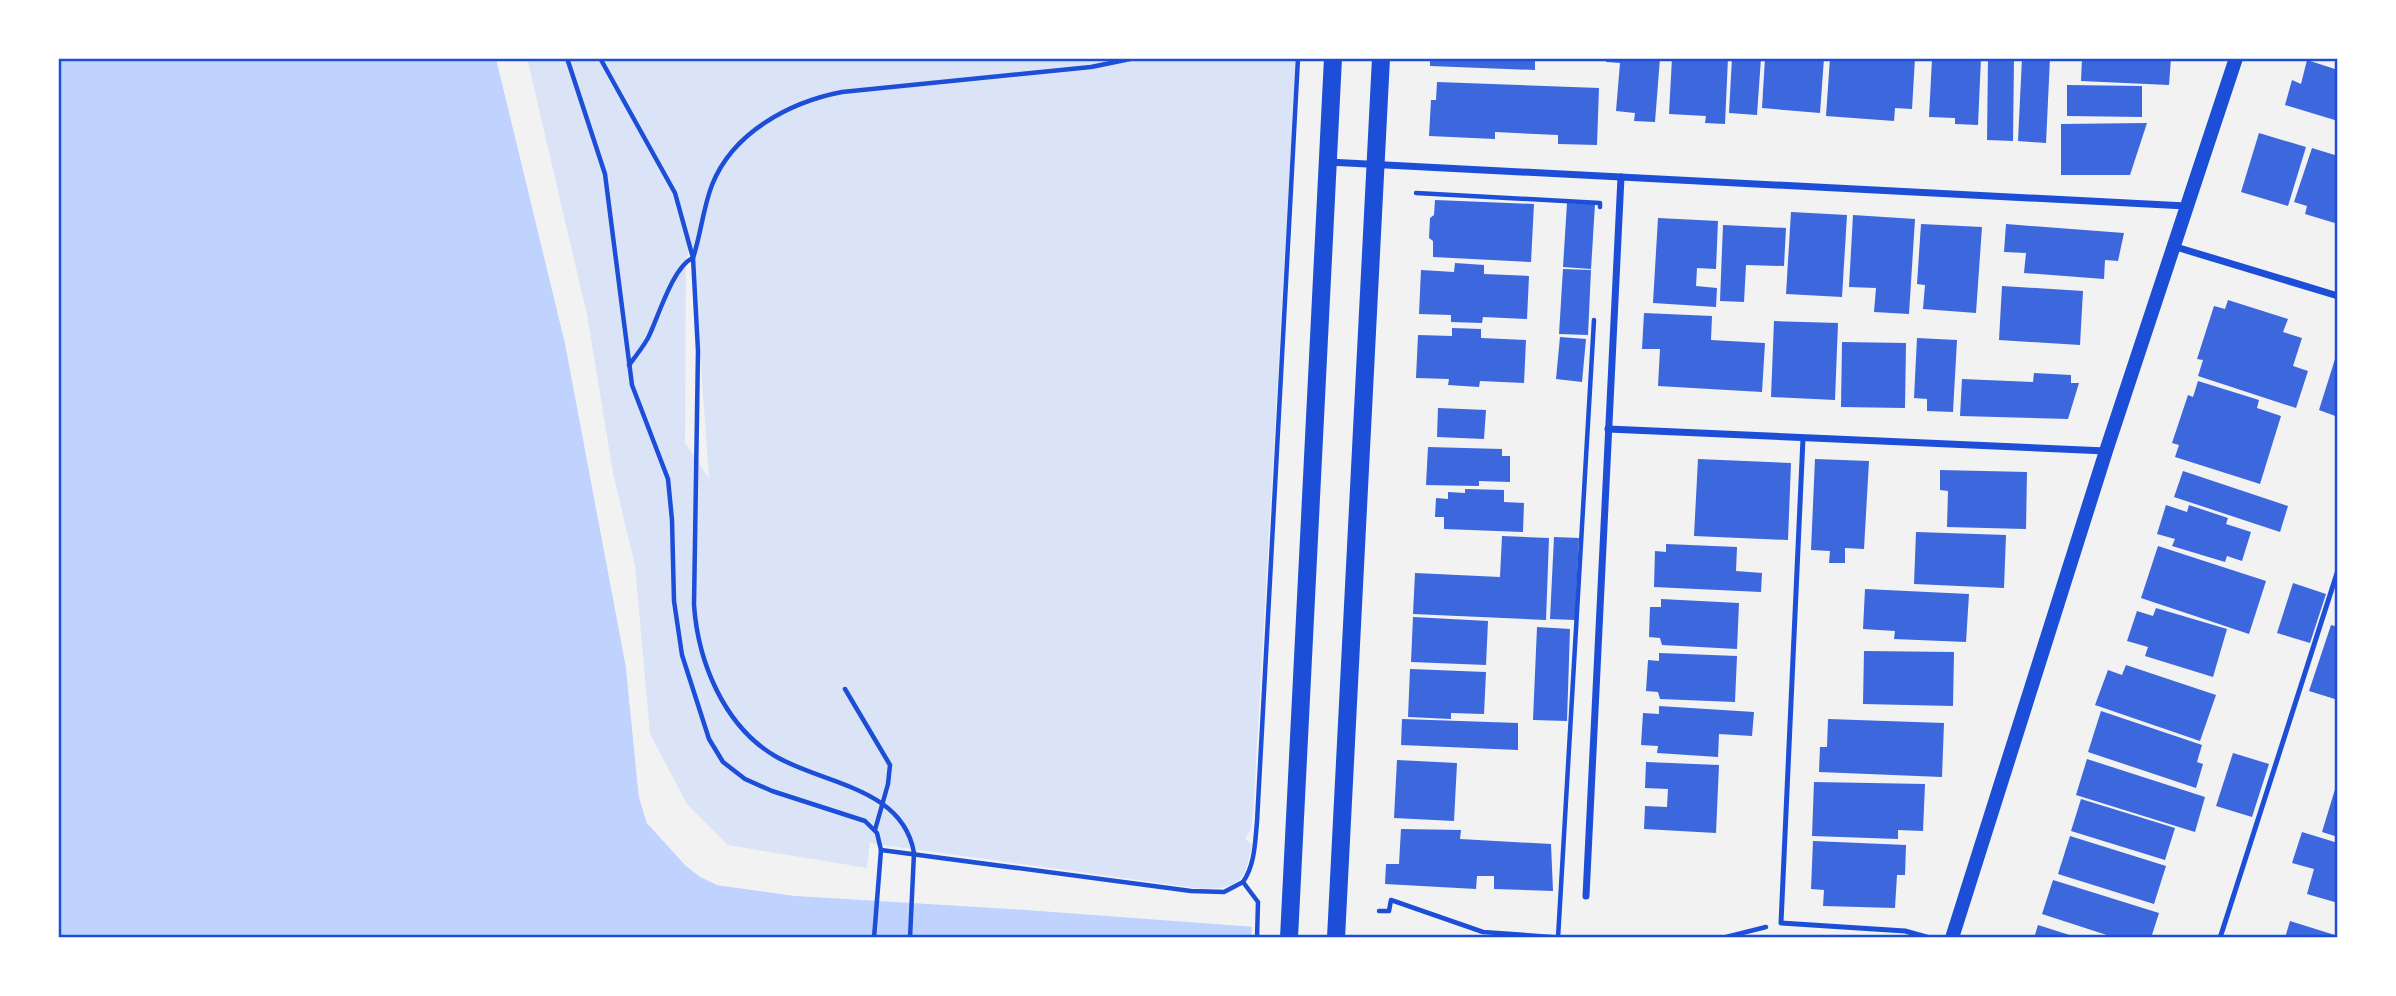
<svg xmlns="http://www.w3.org/2000/svg" width="2396" height="996" viewBox="0 0 2396 996" font-family="'Varela Round',sans-serif">
<style>
.green{fill:#dbe4f7;fill-rule:evenodd}
.water{fill:#bfd3fe}
.pier{fill:#f2f2f2}
.building{fill:#3d67dc}
.lines{fill:none;stroke-linecap:round;stroke-linejoin:round}
.path{stroke:#1d4ed8;stroke-width:4.5}
.service{stroke:#1d4ed8;stroke-width:5}
.minor{stroke:#1d4ed8;stroke-width:7}
.secondary{stroke:#1d4ed8;stroke-width:14}
.primary{stroke:#1d4ed8;stroke-width:18}
.neatline{fill:none;stroke:#1d4ed8;stroke-width:2.5}
</style>
<rect width="100%" height="100%" fill="#f2f2f2"/>
<path class="green" d="M527,58H1296L1253,815L1251,830L1245,838L1252,845C1244,881 1242,888 1203,889L875,844L870,842L867,868L728,845L687,804L650,734L635,566L613,473L587,315ZM689,249L693,258L709,478L685,443L686,261Z"/>
<polygon class="water" points="58,58 496,58 565,343 626,667 639,797 647,823 686,866 717,885 796,896 1026,910 1403,938 58,938"/>
<g class="pier">
<polygon points="496,58 499,58 568,343 629,666 642,796 650,821 688,864 702,874 718,882 796,892 796,896 717,885 700,877 686,866 647,823 639,797 626,667 565,343"/>
<polygon points="1252,925 1374,933 1374,938 1251,938"/>
</g>
<g class="building">
<polygon points="1430,58 1535,58 1535,70 1430,66"/>
<polygon points="1606,58 1660,58 1655,122 1634,121 1635,113 1616,111 1620,63 1606,62"/>
<polygon points="1672,58 1728,58 1725,124 1705,123 1706,116 1669,114"/>
<polygon points="1732,58 1761,58 1757,115 1729,113"/>
<polygon points="1765,58 1824,58 1820,113 1762,108"/>
<polygon points="1830,58 1915,58 1912,109 1895,108 1894,121 1826,116"/>
<polygon points="1944,58 1981,58 1978,125 1955,124 1955,118 1929,117 1932,59 1944,60"/>
<polygon points="1988,58 2014,58 2013,141 1987,140"/>
<polygon points="2022,58 2050,58 2046,143 2018,141"/>
<polygon points="2082,58 2171,58 2169,85 2081,81"/>
<polygon points="2307,60 2338,70 2338,121 2285,105 2292,80 2301,84"/>
<polygon points="1437,82 1599,88 1597,145 1558,144 1558,135 1495,132 1495,139 1429,136 1431,100 1436,100"/>
<polygon points="2067,85 2142,86 2142,117 2067,116"/>
<polygon points="2147,123 2130,175 2061,175 2061,124"/>
<polygon points="2259,133 2306,147 2288,206 2241,192"/>
<polygon points="2312,148 2338,156 2338,224 2305,214 2307,206 2294,202"/>
<polygon points="1435,200 1534,204 1531,262 1433,257 1433,241 1429,238 1430,218 1434,215"/>
<polygon points="1567,203 1595,204 1591,269 1563,267"/>
<polygon points="1791,212 1847,215 1842,297 1786,294"/>
<polygon points="1853,215 1915,219 1909,314 1874,312 1876,288 1849,287"/>
<polygon points="1658,218 1718,221 1716,269 1697,268 1696,286 1717,288 1716,307 1653,303"/>
<polygon points="1921,224 1982,227 1976,313 1923,309 1925,285 1917,284"/>
<polygon points="2006,224 2124,233 2118,261 2105,260 2104,279 2024,273 2026,253 2004,252"/>
<polygon points="1723,225 1786,228 1784,266 1746,265 1744,302 1720,301"/>
<polygon points="1455,263 1484,265 1484,274 1529,276 1527,319 1483,317 1482,323 1451,322 1451,315 1419,314 1421,270 1454,272"/>
<polygon points="1563,269 1591,270 1588,335 1559,334"/>
<polygon points="2002,286 2083,291 2080,345 1999,340"/>
<polygon points="2228,300 2288,319 2283,332 2302,338 2293,366 2308,371 2296,408 2198,376 2203,360 2197,359 2214,306 2225,309"/>
<polygon points="1644,313 1712,316 1711,340 1765,343 1762,392 1658,386 1660,349 1642,349"/>
<polygon points="1774,321 1838,323 1835,400 1771,397"/>
<polygon points="1452,328 1481,329 1481,338 1526,340 1524,383 1480,381 1479,387 1448,385 1449,379 1416,378 1418,335 1452,336"/>
<polygon points="1560,337 1586,339 1582,382 1556,379"/>
<polygon points="1917,338 1957,340 1953,412 1927,411 1927,399 1914,398"/>
<polygon points="1842,342 1906,343 1905,408 1841,407"/>
<polygon points="2335,359 2338,360 2338,417 2319,410"/>
<polygon points="2034,373 2071,375 2071,383 2079,383 2068,419 1960,416 1962,379 2033,382"/>
<polygon points="2198,381 2259,400 2257,408 2281,416 2260,484 2175,457 2179,445 2172,443 2188,395 2193,397"/>
<polygon points="1438,408 1486,410 1484,439 1437,437"/>
<polygon points="1428,447 1502,449 1502,456 1510,456 1510,482 1479,481 1479,486 1426,485"/>
<polygon points="1698,459 1791,463 1788,540 1694,536"/>
<polygon points="1815,459 1869,461 1864,549 1845,548 1845,563 1829,563 1830,551 1811,550"/>
<polygon points="1940,470 2027,472 2026,529 1947,527 1948,491 1940,490"/>
<polygon points="2183,471 2288,506 2280,532 2174,497"/>
<polygon points="1465,489 1504,490 1504,502 1524,503 1523,532 1444,529 1444,517 1435,517 1436,498 1448,499 1448,492 1465,493"/>
<polygon points="2166,505 2187,512 2189,505 2228,518 2226,524 2251,532 2242,561 2227,556 2225,562 2172,546 2175,539 2157,534"/>
<polygon points="1916,532 2006,535 2004,588 1914,584"/>
<polygon points="1502,536 1549,538 1546,620 1413,614 1415,573 1500,577"/>
<polygon points="1554,537 1579,538 1575,620 1550,619"/>
<polygon points="1666,544 1737,547 1736,571 1762,573 1761,592 1654,587 1655,551 1666,552"/>
<polygon points="2158,546 2266,581 2249,634 2141,598"/>
<polygon points="2293,583 2326,594 2310,643 2277,633"/>
<polygon points="1865,589 1969,594 1966,642 1894,639 1895,631 1863,629"/>
<polygon points="1661,599 1739,603 1737,649 1662,645 1660,638 1649,637 1650,607 1661,607"/>
<polygon points="2156,608 2227,629 2213,677 2145,656 2148,647 2127,641 2137,611 2153,616"/>
<polygon points="1413,617 1488,621 1486,665 1411,662"/>
<polygon points="2331,625 2338,627 2338,700 2309,691"/>
<polygon points="1537,627 1570,629 1567,721 1533,720"/>
<polygon points="1864,651 1954,652 1953,706 1863,704"/>
<polygon points="1659,653 1737,656 1735,702 1660,699 1658,692 1646,691 1648,660 1659,661"/>
<polygon points="2126,665 2216,695 2200,741 2095,705 2108,670 2122,675"/>
<polygon points="1410,669 1486,672 1484,714 1451,713 1451,719 1408,717"/>
<polygon points="1659,706 1754,712 1752,736 1719,734 1718,757 1657,753 1658,746 1641,745 1643,713 1659,714"/>
<polygon points="2101,711 2202,745 2197,762 2203,764 2196,788 2088,752"/>
<polygon points="1402,719 1518,723 1518,750 1401,745"/>
<polygon points="1828,719 1944,723 1942,777 1819,772 1820,747 1827,747"/>
<polygon points="2233,753 2269,764 2252,817 2216,806"/>
<polygon points="2087,759 2205,797 2195,832 2076,795"/>
<polygon points="1397,760 1457,763 1454,821 1394,818"/>
<polygon points="1646,762 1719,765 1716,833 1644,829 1645,806 1667,807 1668,789 1645,788"/>
<polygon points="1814,782 1925,784 1923,831 1898,830 1898,839 1812,836"/>
<polygon points="2336,786 2338,787 2338,837 2322,832"/>
<polygon points="2081,799 2175,828 2165,860 2071,831"/>
<polygon points="1401,829 1461,830 1460,839 1551,844 1553,891 1494,889 1494,876 1477,876 1476,889 1385,884 1386,864 1399,864"/>
<polygon points="2302,832 2338,843 2338,903 2307,894 2314,869 2292,863"/>
<polygon points="2070,836 2166,866 2154,904 2058,874"/>
<polygon points="1813,841 1906,845 1905,875 1897,875 1895,908 1823,906 1824,890 1811,889"/>
<polygon points="2053,880 2159,913 2151,938 2116,938 2042,914"/>
<polygon points="2290,921 2338,936 2338,938 2285,938"/>
<polygon points="2038,925 2079,938 2034,938"/>
</g>
<g class="lines">
<g class="path">
<polyline points="567,58 605,174 632,385 668,479 672,520 674,601 682,655 709,739 723,762 745,779 772,791 865,821 877,833 881,850 874,938"/>
<path d="M600,58L675,193L693,258L698,351L694,605C698,662 724,726 775,756C822,784 903,787 914,853L910,938"/>
<polyline points="1416,193 1600,203 1600,207"/>
<path d="M629,365C636,356 643,347 648,338C658,318 673,266 693,258C701,234 703,208 712,185C733,132 790,102 842,92L1091,67L1135,58"/>
<polyline points="845,689 890,765 888,784 875,830"/>
<polyline points="881,850 1191,891 1224,892 1243,882"/>
<polyline points="1379,911 1389,911 1391,900 1483,932 1566,938"/>
<path d="M1257,938L1258,902L1243,882C1255,865 1255,842 1257,822L1298,58"/>
<polyline points="1558,938 1594,320"/>
<polyline points="1722,938 1766,927"/>
</g>
<g class="service">
<polyline points="1803,438 1781,923 1905,931 1930,938"/>
<polyline points="2220,938 2338,570"/>
</g>
<g class="minor">
<polyline points="1328,162 2186,206"/>
<polyline points="2176,247 2338,296"/>
<polyline points="1608,429 2106,451"/>
<polyline points="1586,896 1621,177"/>
</g>
<polyline class="secondary" points="1952,938 2106,451 2236,58"/>
<g class="primary">
<polyline points="1289,938 1333,58"/>
<polyline points="1336,938 1381,58"/>
</g>
</g>
<rect width="2396" height="996" fill="none" stroke="#ffffff" stroke-width="119"/>
<rect x="60" y="60" width="2276" height="876" class="neatline"/>
</svg>
